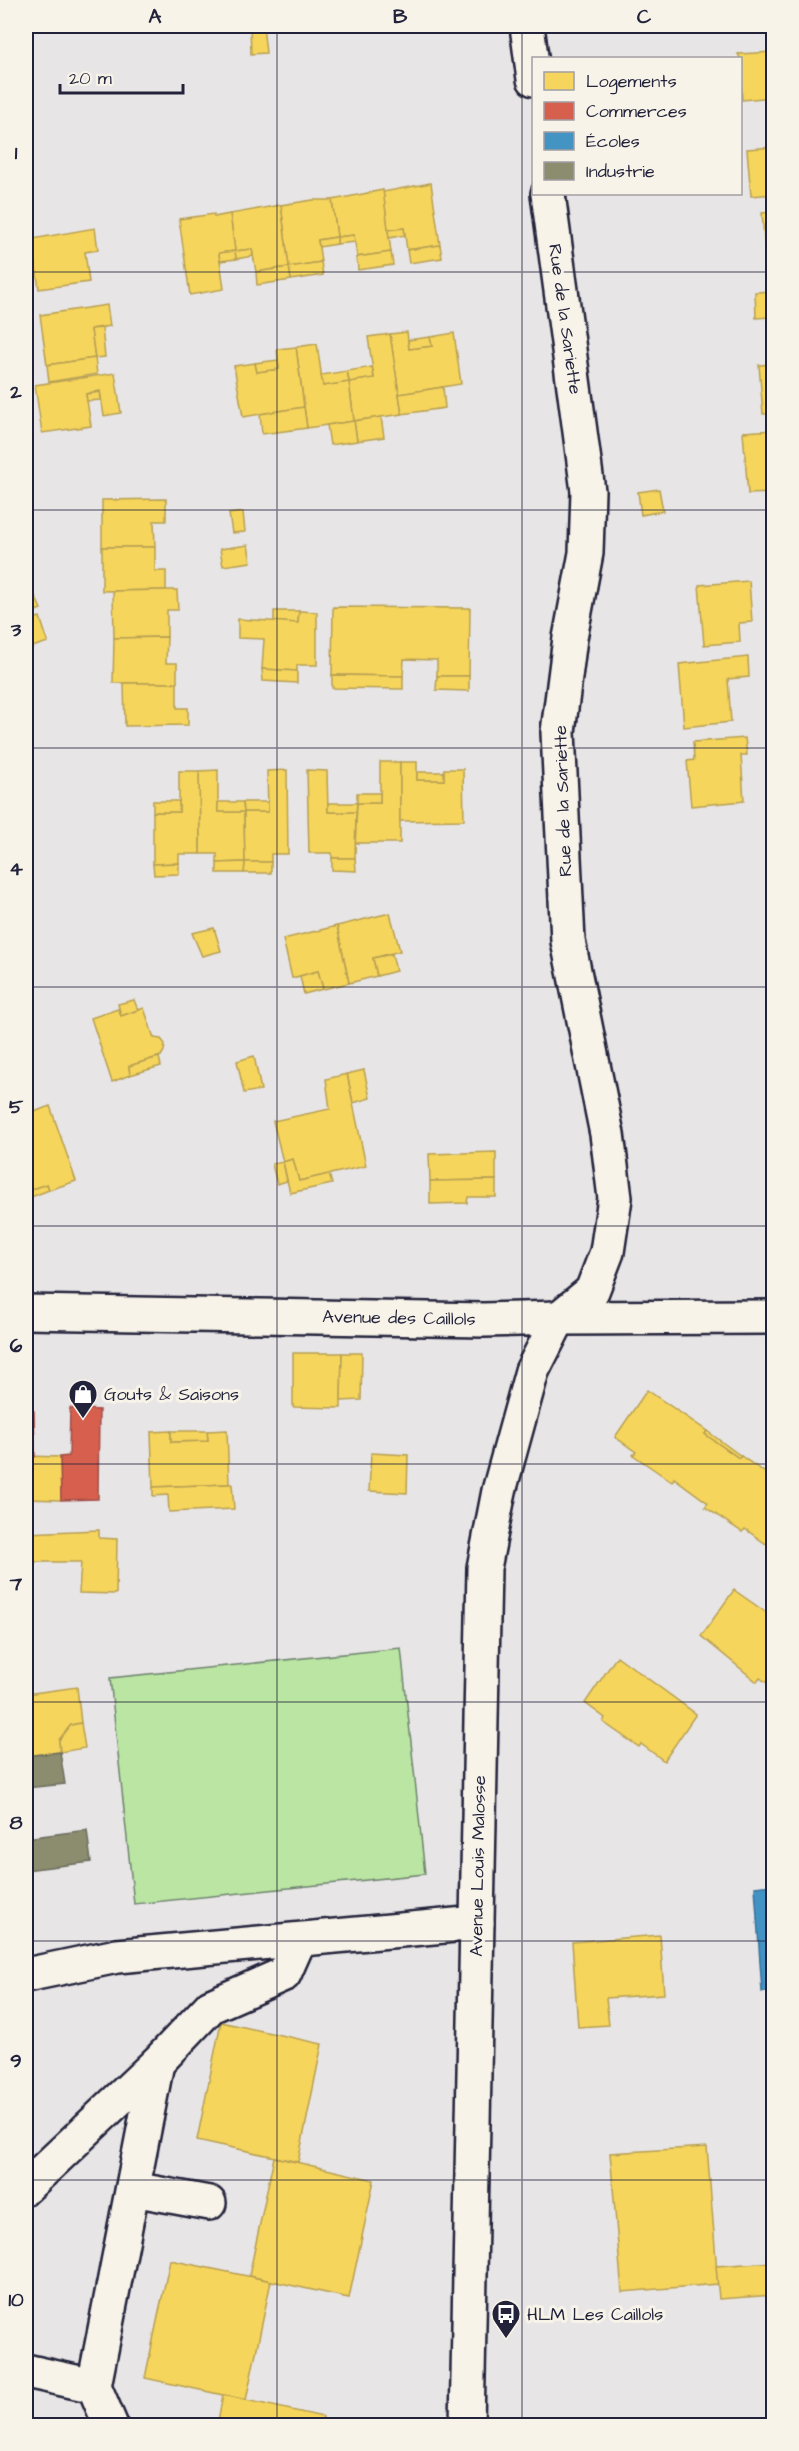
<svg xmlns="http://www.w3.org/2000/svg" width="799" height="2451" viewBox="0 0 799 2451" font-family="'Architects Daughter',sans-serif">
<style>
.green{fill:#bae5a2;stroke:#6e846e;stroke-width:1.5}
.homes{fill:#f6d55c;stroke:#b69f52;stroke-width:1.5}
.shops{fill:#d6604d;stroke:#a04d48;stroke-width:1.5}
.schools{fill:#4393c3;stroke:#39719a;stroke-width:1.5}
.industry{fill:#8c8c6e;stroke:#6c6c5f;stroke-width:1.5}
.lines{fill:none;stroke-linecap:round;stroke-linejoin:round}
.street-casing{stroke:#22223b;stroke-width:38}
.secondary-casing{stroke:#22223b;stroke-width:38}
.street{stroke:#f7f3e8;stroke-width:33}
.secondary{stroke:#f7f3e8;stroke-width:33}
.grid{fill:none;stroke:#22223b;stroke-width:1.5;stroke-opacity:0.55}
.labels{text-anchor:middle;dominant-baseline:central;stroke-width:6;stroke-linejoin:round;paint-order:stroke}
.street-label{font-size:18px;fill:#22223b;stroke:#f7f3e8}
.poi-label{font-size:18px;fill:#22223b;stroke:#f7f3e8;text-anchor:start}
.neatline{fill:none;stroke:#22223b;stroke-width:2}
.grid-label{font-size:20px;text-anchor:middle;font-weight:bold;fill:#22223b}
</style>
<rect width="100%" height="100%" fill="#e8e5e6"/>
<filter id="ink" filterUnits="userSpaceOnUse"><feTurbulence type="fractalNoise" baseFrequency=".0167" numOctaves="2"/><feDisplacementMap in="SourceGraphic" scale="12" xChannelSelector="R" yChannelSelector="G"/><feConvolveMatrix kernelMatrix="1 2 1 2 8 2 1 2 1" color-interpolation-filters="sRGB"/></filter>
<g filter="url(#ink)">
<polygon class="green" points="401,1648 425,1874 134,1904 110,1678"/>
<g class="homes">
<polygon points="250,26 263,26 266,53 251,54"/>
<polygon points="754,26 774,26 774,30 755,32"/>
<polygon points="774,52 774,97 742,100 740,58 738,54"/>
<polygon points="774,147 774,194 751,196 747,149"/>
<polygon points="431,183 440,245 407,250 404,228 388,230 383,192"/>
<polygon points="383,190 391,252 357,257 354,235 337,237 332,200"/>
<polygon points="313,200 332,200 337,237 318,240 321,262 289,267 281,205"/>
<polygon points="281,205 289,267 256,272 252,249 235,251 230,214"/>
<polygon points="774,212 774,273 767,274 762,213"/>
<polygon points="214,214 214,217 230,214 235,251 219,253 224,289 190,295 179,219"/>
<polygon points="95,228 98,250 85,252 89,282 39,289 32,239"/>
<polygon points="404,228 405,235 389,238 388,230"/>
<polygon points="354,235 355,242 337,244 337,237"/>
<polygon points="337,237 337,244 319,247 318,240"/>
<polygon points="32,239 36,266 26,268 26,240"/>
<polygon points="440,245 442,258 409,263 407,250"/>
<polygon points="252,249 253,256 236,259 235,251"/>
<polygon points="235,251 236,259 220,261 219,253"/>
<polygon points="391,252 393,265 358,270 357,257"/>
<polygon points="321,262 323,275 291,280 289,267"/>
<polygon points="289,267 291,280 257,285 256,272"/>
<polygon points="774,291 774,342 772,342 771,317 756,318 755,292"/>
<polygon points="107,305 110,326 91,329 95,358 47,365 40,315"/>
<polygon points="102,328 105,357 95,358 91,329"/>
<polygon points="407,332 409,349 432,346 430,337 454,333 461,384 399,394 390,334"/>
<polygon points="390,334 402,414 354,421 349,382 374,378 368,337"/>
<polygon points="430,337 432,346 409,349 408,340"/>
<polygon points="317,344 323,386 349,382 354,421 307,428 296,347"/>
<polygon points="296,347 304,407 243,417 234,366 255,363 257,372 279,369 277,349"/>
<polygon points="95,358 97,374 49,382 47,365"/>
<polygon points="278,360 279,369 257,372 255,363"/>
<polygon points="774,364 774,413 763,414 759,365"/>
<polygon points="372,367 374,378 349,382 347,371"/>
<polygon points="347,371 349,382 323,386 321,375"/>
<polygon points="115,373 121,413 104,416 100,391 86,394 91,426 42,433 35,385"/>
<polygon points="443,387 445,408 402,414 399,394"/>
<polygon points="100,392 101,400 87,401 86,394"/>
<polygon points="304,407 307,428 262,434 260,414"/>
<polygon points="381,417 384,437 357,441 354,421"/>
<polygon points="354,421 357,441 330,445 327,425"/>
<polygon points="774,430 774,493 748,494 743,432"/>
<polygon points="659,489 663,511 641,515 638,492"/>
<polygon points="166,499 166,521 154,521 155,547 102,547 102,500"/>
<polygon points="243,512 245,532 232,533 229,514"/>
<polygon points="248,545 251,562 223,566 220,549"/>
<polygon points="102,547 155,547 155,571 166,571 166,590 102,591"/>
<polygon points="26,576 41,609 27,614 28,621 40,617 48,642 26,649"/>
<polygon points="749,581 752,622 739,623 740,642 704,645 699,585"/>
<polygon points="166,590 177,590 178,610 167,610 167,637 114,638 113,591"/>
<polygon points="333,607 470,608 469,676 437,676 437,660 404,659 403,676 332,675"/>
<polygon points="274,611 299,611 298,623 274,622"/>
<polygon points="299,611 317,612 317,665 297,665 297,671 262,669 264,639 238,638 238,619 298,623"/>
<polygon points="167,637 166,663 177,663 177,683 113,683 114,638"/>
<polygon points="748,657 749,677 728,679 731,722 684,727 679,664"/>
<polygon points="262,669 297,671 297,683 263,681"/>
<polygon points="332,675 403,676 403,689 332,688"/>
<polygon points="437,676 469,676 469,691 436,690"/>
<polygon points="124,683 177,683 177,708 188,708 188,725 125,726"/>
<polygon points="745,738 747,755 741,755 744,801 691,806 687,761 694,760 693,742"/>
<polygon points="380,762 400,762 400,843 355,843 357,803 380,803"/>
<polygon points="400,762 417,762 417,780 444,780 444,769 463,769 464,820 400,821"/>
<polygon points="218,770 218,812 244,812 245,862 217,863 217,854 200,854 199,771"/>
<polygon points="287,770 288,854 271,854 271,862 245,862 244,812 268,812 267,771"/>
<polygon points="307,770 327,771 328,812 356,812 355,858 332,858 332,853 309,853"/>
<polygon points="179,771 199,771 200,854 179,854 179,863 153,864 153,812 179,812"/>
<rect x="417" y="772" width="27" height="8"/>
<rect x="357" y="793" width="23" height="10"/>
<rect x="153" y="801" width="26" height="11"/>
<polygon points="218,802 243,802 244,812 218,812"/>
<polygon points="243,802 268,802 268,812 244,812"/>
<polygon points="328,803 357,803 356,812 328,812"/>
<polygon points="332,858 355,858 356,871 332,870"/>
<polygon points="245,862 271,862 271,873 244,873"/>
<polygon points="245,862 244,873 217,873 217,863"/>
<polygon points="179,863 179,874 154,875 153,864"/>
<polygon points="390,913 400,951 373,958 377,976 349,983 337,926"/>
<polygon points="337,926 349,983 323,989 318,971 292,978 283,939"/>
<polygon points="214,928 221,951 202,956 192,933"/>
<polygon points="392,954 396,971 377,976 373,958"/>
<polygon points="318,971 323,989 304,994 300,976"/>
<polygon points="134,1000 138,1010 121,1016 118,1004"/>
<polygon points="144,1008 154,1038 161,1039 165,1044 164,1051 161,1056 129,1066 130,1075 112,1082 91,1018 118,1009 121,1016"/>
<polygon points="254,1056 261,1090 244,1093 237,1061"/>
<polygon points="159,1057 161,1066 130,1075 129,1066"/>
<polygon points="364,1070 370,1098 353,1103 347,1074"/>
<polygon points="347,1074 366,1166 299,1181 293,1159 283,1162 273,1121 330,1109 326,1079"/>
<polygon points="50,1106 76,1181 49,1190 47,1184 26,1191 26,1115"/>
<polygon points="496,1152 496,1180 430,1181 429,1154"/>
<polygon points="293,1159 299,1181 329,1174 332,1184 290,1193 283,1162"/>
<polygon points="283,1162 287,1181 277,1184 272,1164"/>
<polygon points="496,1180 496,1197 468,1197 467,1203 430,1204 430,1181"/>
<polygon points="47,1184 49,1190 26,1199 26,1191"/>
<polygon points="293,1353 342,1353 341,1408 293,1407"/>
<polygon points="342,1353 362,1353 361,1400 341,1401"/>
<polygon points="647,1390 707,1431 705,1434 739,1458 741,1456 774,1479 774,1532 766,1544 745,1529 742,1532 705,1507 708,1503 674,1478 672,1482 633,1455 636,1452 615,1437"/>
<polygon points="227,1430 229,1484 153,1487 151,1432 171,1431 171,1442 208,1441 207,1431"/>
<polygon points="171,1431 207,1431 208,1441 171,1442"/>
<polygon points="707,1431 741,1456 739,1458 705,1434"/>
<polygon points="371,1453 408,1455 407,1493 369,1491"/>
<polygon points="26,1456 60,1457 61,1500 26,1499"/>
<polygon points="229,1484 232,1484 234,1509 169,1512 168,1495 153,1496 153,1487"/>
<polygon points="99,1530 99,1538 117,1539 116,1594 79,1593 81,1562 26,1562 26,1533"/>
<polygon points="734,1590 774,1618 774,1688 760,1678 757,1682 701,1636"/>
<polygon points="617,1656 696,1714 664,1761 641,1744 639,1747 603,1722 605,1718 585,1703"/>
<polygon points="77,1687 81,1723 71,1725 59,1740 60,1752 26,1756 26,1694"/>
<polygon points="81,1723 85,1748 60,1752 59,1740 71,1725"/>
<polygon points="660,1935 664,1994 606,1998 609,2025 578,2027 572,1942"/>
<polygon points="221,2022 322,2044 298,2162 197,2140"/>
<polygon points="707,2147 718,2284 622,2292 610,2153"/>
<polygon points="274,2157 374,2180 349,2298 249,2276"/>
<polygon points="170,2260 271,2281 246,2400 145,2378"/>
<polygon points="774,2262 774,2295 719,2299 716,2266"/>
<polygon points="223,2395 323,2417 322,2426 217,2426"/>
</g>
<g class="shops">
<polygon points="70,1408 99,1410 98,1499 61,1500 60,1457 69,1456"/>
<polygon points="26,1411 34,1411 35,1457 26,1456"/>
</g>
<polygon class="schools" points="774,1885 774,1991 762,1992 755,1887"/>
<g class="industry">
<polygon points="60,1752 65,1784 26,1788 26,1756"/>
<polygon points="87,1830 91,1862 26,1870 26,1838"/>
</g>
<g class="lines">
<g class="street-casing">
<g id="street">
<polyline points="527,26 534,79"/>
<polyline points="548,194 588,491 586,553 570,638 558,732 568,941 607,1134 615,1198 607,1252 592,1291 559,1318"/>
<polyline points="559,1318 774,1317"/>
<polyline points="26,1975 117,1956 477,1923"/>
<polyline points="26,2187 157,2063 211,2006 284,1974 299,1940"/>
<polyline points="133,2189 209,2203"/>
<polyline points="26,2371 94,2386"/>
<polyline points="111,2426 94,2386 157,2063"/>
</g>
</g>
<g class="secondary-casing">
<polyline id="secondary" points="26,1312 484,1320 559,1318 532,1371 499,1491 484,1568 467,2426"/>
</g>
<use href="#street" class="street"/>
<use href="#secondary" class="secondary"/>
</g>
</g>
<path class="grid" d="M277,26V2426M522,26V2426M26,272H774M26,510H774M26,748H774M26,987H774M26,1226H774M26,1464H774M26,1702H774M26,1941H774M26,2180H774"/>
<defs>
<g id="shop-pin" transform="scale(1.5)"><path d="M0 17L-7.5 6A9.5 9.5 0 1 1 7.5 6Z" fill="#22223b" stroke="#f7f3e8"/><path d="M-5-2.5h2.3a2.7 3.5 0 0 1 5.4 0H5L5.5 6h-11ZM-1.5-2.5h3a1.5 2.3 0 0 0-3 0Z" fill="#fff"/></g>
<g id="bus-pin" transform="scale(1.5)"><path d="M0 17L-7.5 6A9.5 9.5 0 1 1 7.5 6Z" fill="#22223b" stroke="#f7f3e8"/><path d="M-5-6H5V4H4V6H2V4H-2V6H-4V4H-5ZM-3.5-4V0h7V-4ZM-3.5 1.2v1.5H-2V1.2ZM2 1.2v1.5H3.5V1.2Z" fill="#fff"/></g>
</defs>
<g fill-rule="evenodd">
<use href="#shop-pin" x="83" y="1394"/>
<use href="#bus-pin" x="506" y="2314"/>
</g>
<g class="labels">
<g class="street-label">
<text transform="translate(565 319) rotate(82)">Rue de la Sariette</text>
<text transform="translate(563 801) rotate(-92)">Rue de la Sariette</text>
<text transform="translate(399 1318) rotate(1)">Avenue des Caillols</text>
<text transform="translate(478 1866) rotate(-89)">Avenue Louis Malosse</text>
</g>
<g class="poi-label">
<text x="104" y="1394">Gouts &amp; Saisons</text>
<text x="527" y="2314">HLM Les Caillols</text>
</g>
</g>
<rect width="799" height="2451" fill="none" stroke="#f7f3e8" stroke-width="66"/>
<rect x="532" y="57" width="210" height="138" fill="#f7f3e8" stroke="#a29fa3" stroke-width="1.5"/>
<rect x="544" y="72" width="30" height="18" fill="#f6d55c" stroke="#a29fa3" stroke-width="1.5"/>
<text x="586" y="87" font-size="18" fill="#22223b">Logements</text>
<rect x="544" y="102" width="30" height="18" fill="#d6604d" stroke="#a29fa3" stroke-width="1.5"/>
<text x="586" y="117" font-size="18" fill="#22223b">Commerces</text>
<rect x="544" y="132" width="30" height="18" fill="#4393c3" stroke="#a29fa3" stroke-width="1.5"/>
<text x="586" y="147" font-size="18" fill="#22223b">Écoles</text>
<rect x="544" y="162" width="30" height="18" fill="#8c8c6e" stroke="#a29fa3" stroke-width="1.5"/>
<text x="586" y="177" font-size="18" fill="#22223b">Industrie</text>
<path d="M60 84v9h123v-9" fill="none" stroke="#22223b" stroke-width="3"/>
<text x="69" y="84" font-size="18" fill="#22223b" stroke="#f7f3e8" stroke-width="4.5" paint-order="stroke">20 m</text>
<rect x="33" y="33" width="733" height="2385" class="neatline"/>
<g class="grid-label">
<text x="155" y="23">A</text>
<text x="400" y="23">B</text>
<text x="644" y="23">C</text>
<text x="16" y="159">1</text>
<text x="16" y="398">2</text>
<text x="16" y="636">3</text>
<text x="16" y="875">4</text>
<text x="16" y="1113">5</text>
<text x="16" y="1352">6</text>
<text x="16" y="1590">7</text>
<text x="16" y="1829">8</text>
<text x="16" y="2067">9</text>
<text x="16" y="2306">10</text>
</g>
</svg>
